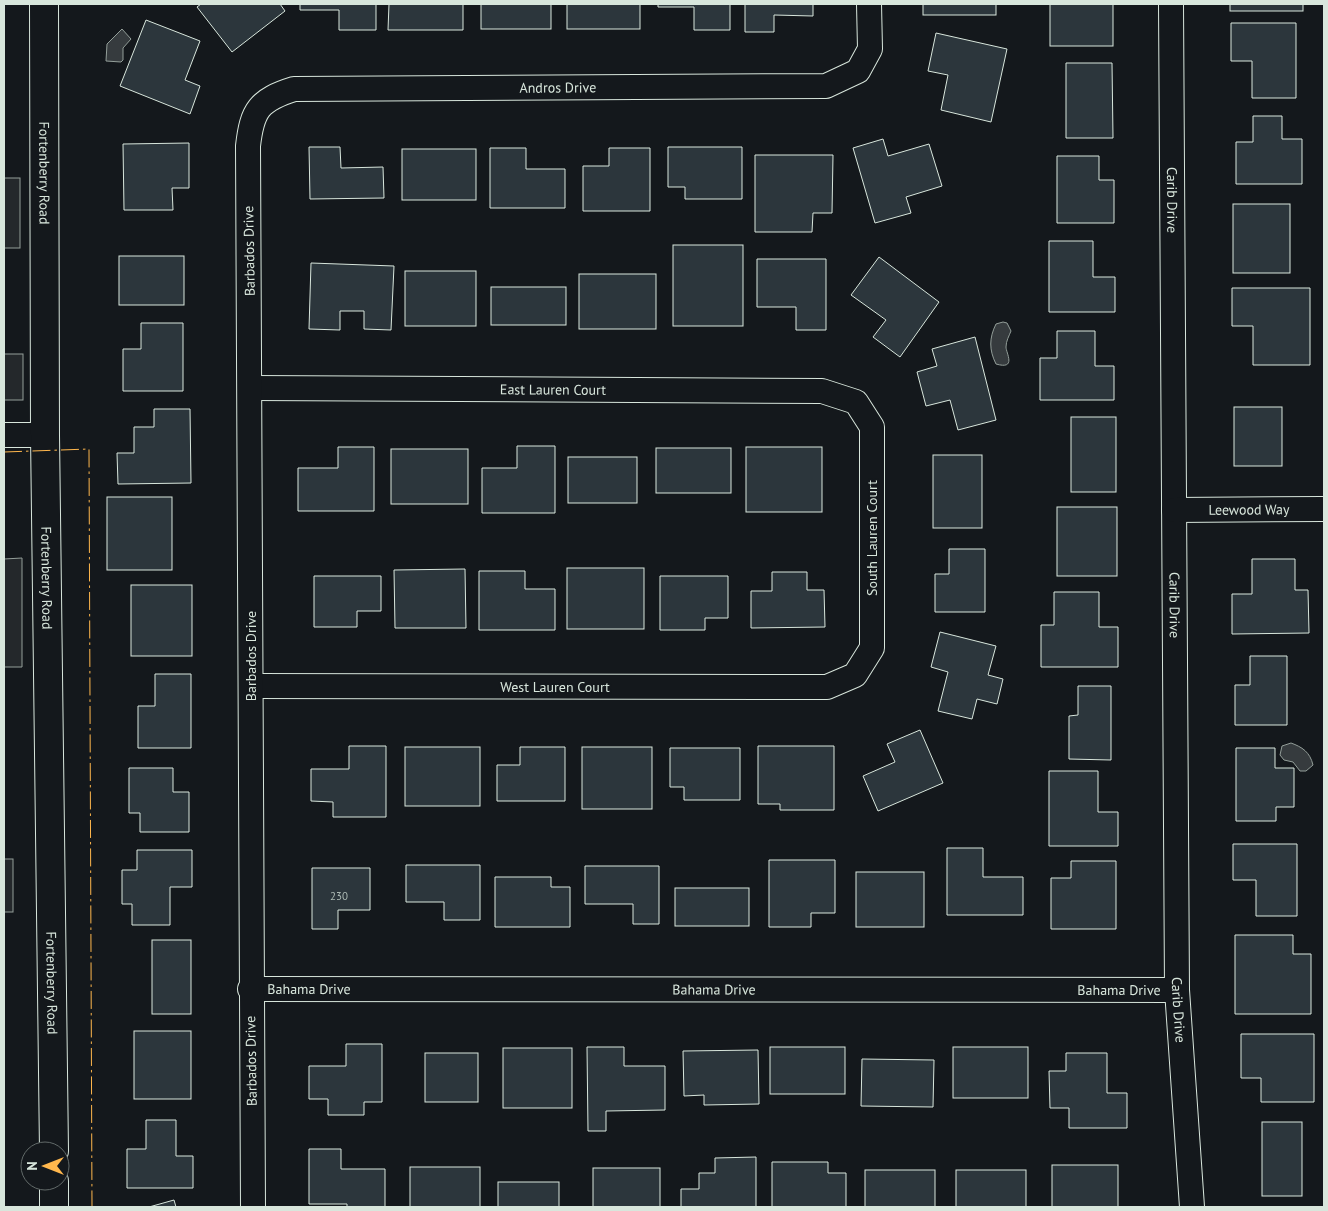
<svg xmlns="http://www.w3.org/2000/svg" width="1328" height="1211" viewBox="0 0 1328 1211" font-family="'PT Sans',sans-serif">
<style>
.parking{fill:#24282b;stroke:#939e99}
.water{fill:#363b3e;stroke:#939e99}
.building{fill:#2c363c;stroke:#d8e6dc}
.lines{fill:none;stroke-linecap:round;stroke-linejoin:round}
.minor-casing{stroke:#d8e6dc;stroke-width:26}
.tertiary-casing{stroke:#d8e6dc;stroke-width:30}
.minor{stroke:#14181c;stroke-width:24}
.tertiary{stroke:#14181c;stroke-width:28}
.power{stroke:#ffb74d;stroke-width:1;stroke-dasharray:18 4 2.5 4;stroke-linecap:butt}
.labels{text-anchor:middle;dominant-baseline:central;stroke-width:4;stroke-linejoin:round;paint-order:stroke}
.number-label{font-size:11px;fill:#adbab4}
.street-label{font-size:14px;fill:#d8e6dc;stroke:#14181c}
</style>
<rect width="100%" height="100%" fill="#14181c"/>
<g class="parking">
<rect x="4" y="178" width="16" height="70"/>
<rect x="4" y="354" width="19" height="46"/>
<polygon points="22,558 22,667 4,667 4,559"/>
<rect x="4" y="859" width="9" height="53"/>
</g>
<g class="water">
<polygon points="122,29 131,39 123,48 123,60 121,62 106,61 107,44"/>
<path d="M1003,322L1007,323L1011,331C1009,336 1006,341 1006,347C1006,353 1017,370 996,364C989,350 989,338 996,324Z"/>
<path d="M1291,743C1302,747 1310,752 1313,765L1306,771H1300L1293,762L1284,760L1280,755L1282,746Z"/>
</g>
<g class="building">
<polygon points="201,4 280,4 285,11 232,52 197,7"/>
<polygon points="300,4 376,4 376,30 339,30 339,10 300,10"/>
<polygon points="389,4 463,4 463,30 388,30"/>
<rect x="481" y="4" width="70" height="25"/>
<rect x="567" y="4" width="73" height="25"/>
<polygon points="658,4 730,4 730,30 694,30 694,7 658,7"/>
<polygon points="745,4 813,4 813,16 774,15 774,32 745,32"/>
<rect x="923" y="4" width="73" height="11"/>
<rect x="1050" y="4" width="63" height="42"/>
<rect x="1230" y="4" width="73" height="7"/>
<polygon points="146,20 200,41 185,80 200,86 190,114 120,86"/>
<polygon points="1231,23 1296,23 1296,98 1252,98 1252,61 1231,61"/>
<polygon points="936,33 1007,49 991,122 941,110 948,75 928,71"/>
<polygon points="1066,63 1112,63 1113,138 1066,138"/>
<polygon points="1253,116 1282,116 1282,139 1302,139 1302,184 1236,184 1236,142 1253,142"/>
<polygon points="883,139 888,156 929,144 942,186 906,197 911,213 875,223 853,148"/>
<polygon points="189,143 189,188 172,188 173,210 124,210 123,144"/>
<polygon points="309,147 340,147 341,168 383,167 384,198 310,199"/>
<polygon points="668,147 742,147 742,199 685,199 685,187 668,187"/>
<polygon points="490,148 526,148 526,169 565,169 565,208 490,208"/>
<polygon points="609,148 650,148 650,211 583,211 583,166 609,166"/>
<rect x="402" y="149" width="74" height="51"/>
<polygon points="755,155 833,155 832,213 813,213 812,232 755,232"/>
<polygon points="1057,156 1099,156 1099,180 1114,180 1114,223 1057,223"/>
<rect x="1233" y="204" width="57" height="69"/>
<polygon points="1049,241 1093,241 1093,277 1115,277 1115,312 1049,312"/>
<rect x="673" y="245" width="70" height="81"/>
<rect x="119" y="256" width="65" height="49"/>
<polygon points="879,257 939,302 900,357 873,337 886,320 851,295"/>
<polygon points="757,259 826,259 826,330 796,330 796,307 757,307"/>
<polygon points="311,263 394,266 391,330 364,329 364,311 340,311 340,330 309,329"/>
<rect x="405" y="271" width="71" height="55"/>
<rect x="579" y="274" width="77" height="55"/>
<rect x="491" y="287" width="75" height="38"/>
<polygon points="1232,288 1310,288 1310,365 1253,365 1253,326 1232,326"/>
<polygon points="141,323 183,323 183,391 123,391 123,349 141,349"/>
<polygon points="1057,331 1095,331 1095,366 1114,366 1114,400 1040,400 1040,358 1057,358"/>
<polygon points="975,337 996,420 958,430 950,400 926,406 917,372 937,366 932,349"/>
<rect x="1234" y="407" width="48" height="59"/>
<polygon points="154,409 190,409 191,483 118,484 117,453 134,453 134,427 154,427"/>
<rect x="1071" y="417" width="45" height="75"/>
<polygon points="517,446 555,446 555,513 482,513 482,468 517,468"/>
<polygon points="338,447 374,447 374,511 298,511 298,468 338,468"/>
<rect x="746" y="447" width="76" height="65"/>
<rect x="656" y="448" width="75" height="45"/>
<rect x="391" y="449" width="77" height="55"/>
<rect x="933" y="455" width="49" height="73"/>
<rect x="568" y="457" width="69" height="46"/>
<rect x="107" y="497" width="65" height="73"/>
<rect x="1057" y="507" width="60" height="69"/>
<polygon points="949,549 985,549 985,612 935,612 935,574 949,574"/>
<polygon points="1252,559 1295,559 1295,590 1308,590 1309,633 1232,634 1232,594 1252,594"/>
<rect x="567" y="568" width="77" height="61"/>
<polygon points="465,569 466,628 395,628 394,570"/>
<polygon points="479,571 525,571 525,589 555,589 555,630 479,630"/>
<polygon points="772,572 807,572 807,590 824,590 825,627 751,628 751,591 772,591"/>
<polygon points="314,576 381,576 381,611 357,611 357,627 314,627"/>
<polygon points="660,576 728,576 728,618 705,618 705,630 660,630"/>
<rect x="131" y="585" width="61" height="71"/>
<polygon points="1054,592 1099,592 1099,627 1118,627 1118,667 1041,667 1041,625 1054,625"/>
<polygon points="940,632 996,646 988,675 1003,679 997,704 977,699 972,719 938,711 948,672 931,667"/>
<polygon points="1250,656 1287,656 1287,725 1235,725 1235,685 1250,685"/>
<polygon points="155,674 191,674 191,748 138,748 138,706 155,706"/>
<polygon points="1078,686 1111,686 1111,760 1069,759 1069,716 1078,715"/>
<polygon points="920,730 943,783 878,811 863,776 895,762 887,744"/>
<polygon points="349,746 386,746 386,817 333,817 333,802 311,801 311,769 349,769"/>
<polygon points="758,746 834,746 834,810 780,810 780,804 758,804"/>
<rect x="405" y="747" width="75" height="59"/>
<polygon points="520,747 565,747 565,801 497,801 497,765 520,765"/>
<rect x="582" y="747" width="70" height="62"/>
<polygon points="670,748 740,748 740,800 684,800 684,787 670,787"/>
<polygon points="1236,748 1275,748 1275,768 1294,768 1294,807 1276,807 1276,821 1236,821"/>
<polygon points="129,768 173,768 173,792 189,792 189,832 140,832 140,813 129,813"/>
<polygon points="1049,771 1098,771 1098,812 1118,812 1118,846 1049,846"/>
<polygon points="1233,844 1297,844 1297,916 1256,916 1256,880 1233,880"/>
<polygon points="947,848 983,848 983,877 1023,877 1023,915 947,915"/>
<polygon points="137,850 192,850 192,887 170,887 170,925 132,925 132,904 122,904 122,870 137,870"/>
<polygon points="769,860 835,860 835,913 811,913 811,927 769,927"/>
<polygon points="1071,861 1116,861 1116,929 1051,929 1051,878 1071,878"/>
<polygon points="406,865 480,865 480,920 444,920 444,902 406,902"/>
<polygon points="585,866 659,866 659,924 633,924 633,904 585,904"/>
<polygon points="312,868 370,868 370,910 338,910 338,929 312,929"/>
<rect x="856" y="872" width="68" height="55"/>
<polygon points="495,877 551,877 551,887 570,887 570,927 495,927"/>
<rect x="675" y="888" width="74" height="38"/>
<polygon points="1235,935 1293,935 1293,954 1311,954 1311,1014 1235,1014"/>
<rect x="152" y="940" width="39" height="74"/>
<rect x="134" y="1031" width="57" height="68"/>
<polygon points="1241,1034 1314,1034 1314,1102 1261,1102 1261,1078 1241,1078"/>
<polygon points="346,1044 382,1044 382,1102 364,1102 364,1115 328,1115 328,1099 309,1099 309,1066 346,1066"/>
<polygon points="587,1047 624,1047 624,1066 665,1066 665,1110 606,1111 606,1131 588,1131"/>
<rect x="770" y="1047" width="75" height="47"/>
<rect x="953" y="1047" width="75" height="51"/>
<rect x="503" y="1048" width="69" height="60"/>
<polygon points="758,1050 759,1104 704,1105 704,1095 684,1096 683,1051"/>
<rect x="425" y="1053" width="53" height="49"/>
<polygon points="1066,1053 1107,1053 1107,1093 1127,1093 1127,1128 1069,1128 1069,1108 1050,1108 1049,1071 1066,1071"/>
<polygon points="862,1059 934,1060 933,1107 861,1106"/>
<polygon points="146,1120 176,1120 176,1156 193,1156 193,1188 127,1188 127,1149 146,1149"/>
<rect x="1262" y="1122" width="40" height="74"/>
<polygon points="309,1149 341,1149 341,1169 385,1169 385,1207 347,1207 347,1204 309,1204"/>
<polygon points="756,1157 756,1207 681,1207 681,1189 699,1189 699,1173 715,1173 715,1158"/>
<polygon points="772,1162 828,1162 828,1173 846,1173 846,1207 772,1207"/>
<rect x="1052" y="1165" width="66" height="42"/>
<rect x="410" y="1167" width="70" height="40"/>
<rect x="593" y="1168" width="67" height="39"/>
<rect x="865" y="1170" width="70" height="37"/>
<rect x="956" y="1170" width="70" height="37"/>
<rect x="498" y="1182" width="61" height="25"/>
<polygon points="174,1200 176,1207 149,1207"/>
</g>
<g class="lines">
<g class="minor-casing">
<g id="minor">
<path id="s1" d="M1171,4L1177,990L1192,1207"/>
<path id="s2" d="M251,388L822,391L856,402L872,427V648L855,675L827,687L252,686"/>
<polyline points="4,435 45,435"/>
<path id="s3" d="M1174,510L1324,509"/>
<path id="s4" d="M250,989L1177,990"/>
<path id="s5" d="M253,1207C249,853 252,500 248,146C252,110 259,100 294,89L826,86L858,71L870,49L869,4"/>
</g>
</g>
<g class="tertiary-casing">
<g id="tertiary">
<path id="s6" d="M44,4L45,435L54,1151"/>
<polyline points="54,1181 54,1207"/>
</g>
</g>
<use href="#minor" class="minor"/>
<use href="#tertiary" class="tertiary"/>
<polyline class="power" points="4,452 89,449 92,1207"/>
</g>
<g class="labels">
<g class="number-label">
<text x="339" y="896">230</text>
</g>
<g class="street-label">
<text stroke="none"><textPath href="#s5" startOffset="1405">Andros Drive</textPath></text>
<text stroke="none"><textPath href="#s6" startOffset="169">Fortenberry Road</textPath></text>
<text stroke="none"><textPath href="#s1" startOffset="196">Carib Drive</textPath></text>
<text transform="translate(249 251) rotate(-91)">Barbados Drive</text>
<text stroke="none"><textPath href="#s2" startOffset="302">East Lauren Court</textPath></text>
<text stroke="none"><textPath href="#s3" startOffset="75">Leewood Way</textPath></text>
<text transform="translate(872 538) rotate(-90)">South Lauren Court</text>
<text stroke="none"><textPath href="#s6" startOffset="574">Fortenberry Road</textPath></text>
<text stroke="none"><textPath href="#s1" startOffset="601">Carib Drive</textPath></text>
<text transform="translate(251 656) rotate(-90)">Barbados Drive</text>
<text x="555" y="687">West Lauren Court</text>
<text stroke="none"><textPath href="#s6" startOffset="979">Fortenberry Road</textPath></text>
<text stroke="none"><textPath href="#s4" startOffset="59">Bahama Drive</textPath></text>
<text stroke="none"><textPath href="#s4" startOffset="464">Bahama Drive</textPath></text>
<text stroke="none"><textPath href="#s4" startOffset="869">Bahama Drive</textPath></text>
<text stroke="none"><textPath href="#s1" startOffset="1006">Carib Drive</textPath></text>
<text transform="translate(251 1061) rotate(-91)">Barbados Drive</text>
</g>
</g>
<rect width="1328" height="1211" fill="none" stroke="#d8e6dc" stroke-width="10"/>
<g transform="translate(45 1166) rotate(270)"><circle r="24" fill="#14181c" stroke="#626a69"/>
<path d="M0-4L9 19L0 12L-9 19Z" fill="#ffb74d"/>
<text y="-8" font-size="14" font-weight="bold" text-anchor="middle" fill="#d8e6dc">N</text>
</g>
</svg>
